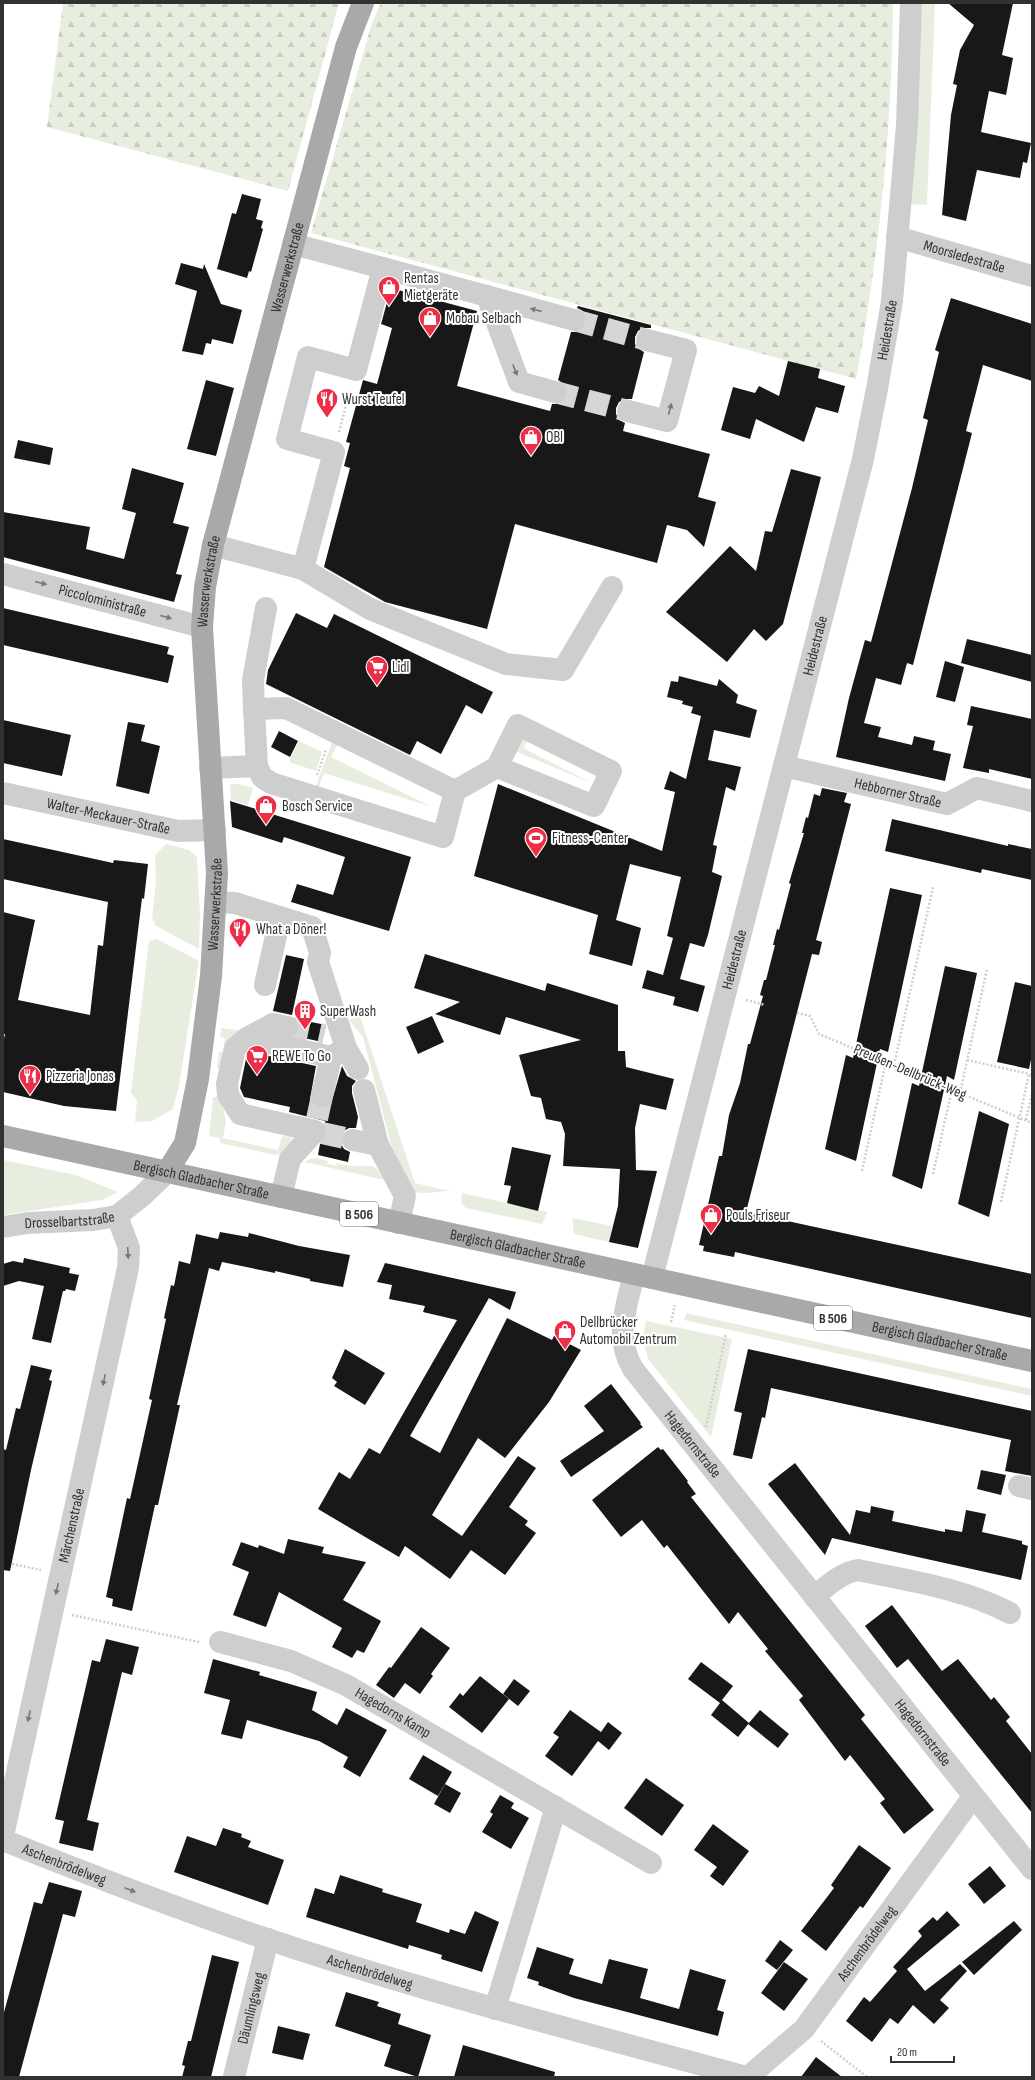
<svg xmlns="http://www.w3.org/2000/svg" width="1035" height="2080" viewBox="0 0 1035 2080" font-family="'Sofia Sans Condensed',sans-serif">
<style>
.grass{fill:#e8eedf}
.forest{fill:url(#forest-firs)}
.building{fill:#181818}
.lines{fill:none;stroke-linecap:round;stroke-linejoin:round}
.minor-tunnel{stroke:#d6d6d6;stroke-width:22;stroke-dasharray:22 11;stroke-linecap:butt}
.path{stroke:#cecece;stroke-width:2.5;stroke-dasharray:2 2;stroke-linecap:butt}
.minor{stroke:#cecece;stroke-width:22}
.major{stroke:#a9a9a9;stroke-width:22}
.oneway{fill:#787878}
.labels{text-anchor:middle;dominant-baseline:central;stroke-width:4;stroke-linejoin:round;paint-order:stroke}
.shield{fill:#fff;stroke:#6f6f6f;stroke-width:1}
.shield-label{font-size:14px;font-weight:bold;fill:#313131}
.street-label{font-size:15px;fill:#313131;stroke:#fff}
.poi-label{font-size:15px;fill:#313131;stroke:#fff;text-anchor:start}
</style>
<defs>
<pattern id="forest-firs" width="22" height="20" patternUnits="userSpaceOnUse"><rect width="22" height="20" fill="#e8eedf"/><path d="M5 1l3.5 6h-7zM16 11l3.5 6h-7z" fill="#c7cdc0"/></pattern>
</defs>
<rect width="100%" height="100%" fill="#fff"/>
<g class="grass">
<polygon points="918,3 935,3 927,205 910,204"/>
<polygon points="524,739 527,741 523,748 594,784 517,752"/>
<polygon points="299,741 322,752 316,771 289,762"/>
<polygon points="332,742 338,744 331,757 432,807 324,773 319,787 316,786"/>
<polygon points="230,784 238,784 253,788 248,805 231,800"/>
<polygon points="166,844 189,850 197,857 200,913 199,949 156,926 152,918 156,882 155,855"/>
<polygon points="157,939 199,961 198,966 179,1086 173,1109 152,1121 135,1122 137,1100 131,1093 149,941"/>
<path d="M360,1016L415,1183L450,1191C438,1191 426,1195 415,1192L392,1148L363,1037L349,1020Z"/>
<polygon points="221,1028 242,1031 220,1069 217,1068 219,1052 223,1052 225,1038 220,1037"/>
<polygon points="218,1096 221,1099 226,1121 223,1138 278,1150 282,1136 290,1137 293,1141 283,1153 275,1155 220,1143 220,1138 209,1136 213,1098"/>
<path d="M316,1158L328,1161L327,1164L336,1166L337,1163C342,1164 348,1166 353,1166C370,1168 374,1160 384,1180L305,1162L310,1159Z"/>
<polygon points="3,1160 76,1175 118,1192 102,1200 3,1215"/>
<polygon points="462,1193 547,1212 542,1224 466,1208 461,1203"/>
<polygon points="572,1218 612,1226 609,1242 574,1234"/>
<polygon points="686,1313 1032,1389 1032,1396 684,1320"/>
<polygon points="646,1321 732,1339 711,1437 648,1359 643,1338"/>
</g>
<g class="forest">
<polygon points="63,3 339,3 288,191 47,127"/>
<path d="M381,3H893C892,130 879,254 856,379L311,233L372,23Z"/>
</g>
<g class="building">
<polygon points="948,3 1013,3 1002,55 1013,58 1006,95 989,91 981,132 1031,143 1027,163 1023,162 1020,178 977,170 966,221 942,215 951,115 957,85 953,84 960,50 974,25"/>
<polygon points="242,194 261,199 256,219 263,221 261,228 263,229 251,272 249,271 247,278 217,269 232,213 236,214"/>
<polygon points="181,263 203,269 204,264 221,304 242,310 233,344 212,339 211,344 206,343 203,355 182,351 197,291 175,284"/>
<polygon points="391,288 477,311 457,386 550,411 552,404 558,404 563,401 567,395 567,389 564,384 558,380 571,332 577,332 582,329 586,323 586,316 583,311 577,308 578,306 651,325 651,328 644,328 638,331 635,337 635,344 639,349 644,352 632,399 625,399 619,402 616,408 616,414 619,420 625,423 623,431 710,454 698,497 716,502 704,547 687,530 667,525 657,563 515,524 487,629 385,602 324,567 350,468 344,466 350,443 346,442 363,380 377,384 392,328 381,324"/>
<polygon points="951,298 1032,324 1032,381 983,365 966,431 972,433 913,665 907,663 901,685 876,678 864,723 881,727 878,737 912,745 914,736 935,741 933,750 951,754 945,781 836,757 849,698 865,640 871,642 912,488 928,420 923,418 939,352 935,350"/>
<polygon points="788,361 820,369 818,378 845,386 838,413 816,407 804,442 756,419 750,439 721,430 733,387 755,393 759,386 779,396"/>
<polygon points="206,380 234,388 216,456 187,449"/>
<polygon points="18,440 53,448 50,465 14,458"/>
<polygon points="132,468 184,483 173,523 189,527 176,574 182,575 174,602 3,557 3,512 90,527 86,549 124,559 136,513 122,509"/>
<polygon points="791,469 821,477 783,624 766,641 754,629 727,662 666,612 730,546 756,571 765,531 772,532"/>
<polygon points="3,608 169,647 167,654 174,656 168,683 3,645"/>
<polygon points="296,613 327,628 334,614 493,692 482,714 466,705 441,754 417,741 410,755 266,684 268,670"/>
<polygon points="967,639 1032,655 1032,682 961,663"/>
<polygon points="945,661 964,667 955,702 936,697"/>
<polygon points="679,676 717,686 719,679 738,695 736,703 757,710 750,738 714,730 708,760 741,767 735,791 726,787 713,845 717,846 712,872 722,876 708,935 704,947 690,943 680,979 705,986 698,1012 673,1005 675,997 642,988 647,970 663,975 673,938 667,936 681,877 630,864 616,920 641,928 632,966 589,954 598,915 474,876 498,784 662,851 675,792 664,789 670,771 686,779 701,716 691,713 693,707 682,704 683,701 667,697 671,681 678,682"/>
<polygon points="971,706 1032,719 1032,779 989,769 989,773 963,768 973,726 967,725"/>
<polygon points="3,720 71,735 62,776 3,763"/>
<polygon points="128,722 145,725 141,741 160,746 149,794 116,786"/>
<polygon points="279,731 298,741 290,757 271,747"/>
<polygon points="822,788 847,793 844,802 851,804 816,940 822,942 819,955 812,954 746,1212 1032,1274 1032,1318 735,1252 734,1257 703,1251 704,1246 699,1245 719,1156 722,1156 729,1115 740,1083 748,1044 750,1044 763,996 760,995 764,980 766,980 775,945 773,945 777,929 779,930 791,884 789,883 804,833 802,833 806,817 808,818 814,794 820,796"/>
<polygon points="230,801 411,857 389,931 291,902 297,884 333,895 345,857 284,837 282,843 232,827"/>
<polygon points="892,819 1008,846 1008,844 1032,849 1032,880 982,869 981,873 885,851"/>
<polygon points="3,839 113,863 114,860 148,864 144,899 142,898 116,1111 64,1106 3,1092 3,1043 5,1034 3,1034 3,912 35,920 18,1000 90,1015 98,945 103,946 108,902 3,879"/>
<polygon points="890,888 922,895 888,1052 880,1049 856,1161 825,1149 846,1055 853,1058"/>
<polygon points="425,954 545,991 547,983 618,1005 618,1051 625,1051 626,1067 674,1079 666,1110 640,1104 635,1128 636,1170 657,1171 638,1248 609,1242 618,1206 620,1169 563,1166 565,1134 561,1122 546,1119 541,1098 531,1096 519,1055 581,1040 506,1017 500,1035 435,1014 460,1002 414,988"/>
<polygon points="286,955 304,959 292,1015 273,1011"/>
<polygon points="945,966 977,973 954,1080 947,1076 922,1189 892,1176 912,1083 919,1086"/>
<polygon points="1015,982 1032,986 1032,1055 1029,1069 997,1062"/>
<polygon points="432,1016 444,1042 418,1054 406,1027"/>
<polygon points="296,1019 326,1025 322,1042 295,1036 299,1029"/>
<polygon points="250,1052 316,1066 310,1099 313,1105 319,1108 325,1108 331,1104 342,1066 347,1076 356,1081 352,1086 352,1093 358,1117 356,1128 349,1128 344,1131 341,1138 341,1144 344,1149 350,1152 348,1162 318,1155 320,1144 327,1134 325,1121 289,1112 290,1107 244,1097 240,1088 247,1054"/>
<polygon points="979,1111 1009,1124 989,1217 958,1204"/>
<polygon points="512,1147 551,1155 538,1211 507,1203 511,1186 504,1185"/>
<polygon points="220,1232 248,1237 249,1233 299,1246 350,1255 343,1287 310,1281 310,1279 275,1271 275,1273 222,1262 219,1271 209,1268 177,1405 180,1405 158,1505 155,1505 132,1611 112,1606 113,1599 106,1597 127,1498 130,1499 152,1400 149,1399 166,1319 164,1318 171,1285 174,1286 179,1261 190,1264 196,1234 218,1239"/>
<polygon points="24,1258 70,1268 69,1273 79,1275 75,1291 66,1289 65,1291 63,1291 51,1343 32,1339 44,1286 19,1281 3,1286 3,1264 13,1261 23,1263"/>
<polygon points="385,1263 516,1292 510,1310 489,1298 410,1436 440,1453 507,1318 552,1340 554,1336 581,1350 549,1402 505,1458 478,1438 432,1515 462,1536 518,1456 536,1468 509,1507 528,1521 525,1525 536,1533 505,1575 471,1550 450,1579 405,1546 399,1557 318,1509 339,1472 350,1479 369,1448 380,1454 457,1320 423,1312 425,1306 389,1299 392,1285 377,1282"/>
<polygon points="345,1349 385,1373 365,1405 334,1386 337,1382 332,1378"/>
<polygon points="748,1349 1032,1411 1032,1476 1005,1471 1011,1440 771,1388 765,1418 762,1417 752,1459 733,1455 742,1413 734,1411"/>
<polygon points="31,1365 52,1370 49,1380 52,1381 31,1470 10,1571 3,1570 3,1449 6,1450 16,1408 20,1409"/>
<polygon points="611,1384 641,1423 640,1424 643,1427 571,1477 560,1461 604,1431 584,1406"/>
<polygon points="658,1447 661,1450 663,1449 688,1481 687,1482 696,1494 691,1497 865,1715 861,1719 934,1810 904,1834 880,1803 885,1799 850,1755 845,1761 799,1700 803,1696 765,1651 768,1649 738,1612 729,1624 667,1545 664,1548 642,1520 621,1537 592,1500"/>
<polygon points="795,1463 850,1535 856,1510 870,1513 871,1506 894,1511 892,1521 945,1532 945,1529 962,1532 966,1510 986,1514 982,1532 1022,1541 1022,1544 1028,1546 1021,1580 832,1538 825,1555 768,1484"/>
<polygon points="981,1470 1006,1475 1001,1495 977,1489"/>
<polygon points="288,1539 324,1547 322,1553 366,1562 343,1600 381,1621 364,1653 357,1650 352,1658 332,1647 342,1628 279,1592 266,1627 233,1615 249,1572 232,1565 241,1542 258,1548 259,1545 284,1554"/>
<polygon points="892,1605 942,1671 958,1659 991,1700 994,1697 1010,1717 1006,1721 1032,1754 1032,1813 908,1659 897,1668 865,1626"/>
<polygon points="421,1627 450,1648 431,1674 433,1676 420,1694 405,1683 394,1698 376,1685 389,1667 391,1668"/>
<polygon points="106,1639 139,1647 132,1675 122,1672 87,1820 99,1823 93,1851 59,1843 64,1821 55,1819 92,1660 100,1662"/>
<polygon points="213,1659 260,1672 259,1675 317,1692 312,1710 337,1725 346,1708 387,1730 360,1777 343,1767 348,1757 319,1741 247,1720 242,1739 221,1734 230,1700 204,1693"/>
<polygon points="701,1662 733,1686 722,1700 749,1723 738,1737 711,1715 720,1703 688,1679"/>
<polygon points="480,1676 509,1699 482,1733 449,1707 460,1693 463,1696"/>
<polygon points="514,1679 530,1691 518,1706 503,1694"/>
<polygon points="570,1710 601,1732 608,1722 622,1733 609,1750 598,1741 572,1776 545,1756 559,1737 553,1733"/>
<polygon points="760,1710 789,1734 778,1748 748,1724"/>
<polygon points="423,1755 452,1772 438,1796 409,1779"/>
<polygon points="646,1778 684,1805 662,1836 624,1808"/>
<polygon points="445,1784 461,1793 450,1813 434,1804"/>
<polygon points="500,1795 514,1803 511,1808 529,1818 511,1849 482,1832 493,1814 490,1812"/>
<polygon points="713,1824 749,1851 723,1886 710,1876 717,1867 694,1850"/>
<polygon points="223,1828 242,1834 241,1837 251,1841 248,1847 284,1860 268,1905 174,1872 187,1836 216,1846"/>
<polygon points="859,1845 891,1868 863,1908 860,1906 826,1951 801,1931 834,1888 831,1885"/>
<polygon points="990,1866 1006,1886 984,1904 968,1884"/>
<polygon points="340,1875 383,1889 382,1892 422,1904 416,1922 449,1933 450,1929 465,1934 475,1911 499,1922 482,1972 441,1959 442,1955 409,1945 408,1949 306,1917 315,1888 334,1894"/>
<polygon points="49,1882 82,1891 75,1917 63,1914 19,2077 3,2077 3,2016 34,1902 42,1904"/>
<polygon points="947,1911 960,1925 907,1969 925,1991 960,1964 967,1971 940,2000 949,2008 934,2024 913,2005 898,2024 890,2018 872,2042 846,2021 864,1997 870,2002 897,1971 893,1967 922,1936 918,1931 933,1917 937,1921"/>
<polygon points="1014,1921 1022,1930 974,1975 962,1962"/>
<polygon points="780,1940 793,1950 777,1970 765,1961"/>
<polygon points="537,1947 574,1959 569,1974 602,1984 609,1959 648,1969 640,1998 679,2009 690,1969 726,1980 717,2010 724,2012 718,2036 574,1998 538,1985 539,1982 527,1978"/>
<polygon points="212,1955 239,1962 211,2077 182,2077 185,2066 182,2065 188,2041 191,2041"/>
<polygon points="784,1962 808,1979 784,2011 761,1993"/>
<polygon points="346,1992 379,2002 377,2006 401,2014 398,2024 431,2035 418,2077 384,2066 391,2045 335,2026"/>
<polygon points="278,2026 310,2034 303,2060 272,2053"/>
<polygon points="463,2045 555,2072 554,2077 454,2077"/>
<polygon points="816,2057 842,2077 801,2077"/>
</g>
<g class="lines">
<g class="minor-tunnel">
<polyline points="574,320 647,340"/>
<polyline points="555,392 628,411"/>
<polyline points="287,1027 324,1035"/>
<polyline points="317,1119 322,1096"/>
<polyline points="322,1133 353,1140"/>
</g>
<g class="path">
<polyline points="339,432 350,390"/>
<polyline points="317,775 326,750"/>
<polyline points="746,1000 765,1005"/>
<polyline points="797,1013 810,1016 819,1034 1032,1123"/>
<polyline points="967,1060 1029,1074"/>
<polyline points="894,1065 933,887"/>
<polyline points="960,1093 987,969"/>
<polyline points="1026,1120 1032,1093"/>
<polyline points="862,1171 886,1062"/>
<polyline points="933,1174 952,1089"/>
<polyline points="1001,1202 1029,1074 1032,1075"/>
<polyline points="671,1322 675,1305"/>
<polyline points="706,1427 726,1334"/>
<polyline points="12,1564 41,1570"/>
<polyline points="72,1615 199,1642"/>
<polyline points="821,2041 867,2077"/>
</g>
<g class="minor">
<path id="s1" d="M897,237L1032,276"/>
<polyline points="293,244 487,296"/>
<polyline points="555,392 519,382 487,296 574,320"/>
<polyline points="628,411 667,421 686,350 647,340"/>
<polyline points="213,545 303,569 370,609 506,664 563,670 612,587"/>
<polyline points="303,569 334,452 287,439 308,357 356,370 383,268"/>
<path id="s2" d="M3,574L202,627"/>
<polyline points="266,608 253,680 254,709 286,708 455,791"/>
<polyline points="254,709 257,766"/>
<path id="s3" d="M784,766L947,804L977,788L1032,801"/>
<polyline points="210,768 257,766 262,777 271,783 443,837 455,791 497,767 594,806 611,771 518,725 497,767"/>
<path id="s4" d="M3,793L178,831L215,830"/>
<polyline points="216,902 235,903 312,927 320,953 318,962 346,1048 358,1069"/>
<polyline points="265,985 280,918"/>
<polyline points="247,1038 273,1024 287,1027"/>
<polyline points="364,1090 378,1145 405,1196 399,1223"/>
<polyline points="322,1096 331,1057"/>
<polyline points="353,1140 378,1145"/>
<polyline points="281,1197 290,1159 315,1131 240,1114 228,1095 227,1084 235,1048 247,1038 331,1057 346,1048"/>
<path id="s5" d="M3,1227L28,1223L93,1220L117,1216L142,1196L167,1172"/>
<path id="s6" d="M634,1274C626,1309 614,1336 633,1369L1032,1869"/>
<path id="s7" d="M652,1278L863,459L877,389L892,301L907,125L911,3"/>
<polyline points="1019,1486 1032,1489"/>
<path d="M814,1596C828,1586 840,1573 858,1570C909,1581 963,1588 1010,1613"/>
<path id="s8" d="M220,1642L291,1661L346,1685L651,1863"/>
<path id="s9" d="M3,1836L128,1268L129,1248L117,1216"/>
<path id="s10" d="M3,1840C90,1875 178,1909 267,1939C425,1992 586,2033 746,2077"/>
<polyline points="495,2009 556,1807"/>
<path id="s11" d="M234,2077L268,1939"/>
<path id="s12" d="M748,2077L804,2029L973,1797"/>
</g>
<g class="major">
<path id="s13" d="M3,1136L1032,1361"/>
<path id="s14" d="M167,1172L185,1143L198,1079L211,976L217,873L202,627L205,587L213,545L346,47L363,3"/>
</g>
</g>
<defs><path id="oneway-solid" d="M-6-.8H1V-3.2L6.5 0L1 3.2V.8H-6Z"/></defs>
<g class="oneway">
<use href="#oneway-solid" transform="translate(536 310) rotate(-165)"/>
<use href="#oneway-solid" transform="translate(515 370) rotate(69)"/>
<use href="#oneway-solid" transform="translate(670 409) rotate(-75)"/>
<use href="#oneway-solid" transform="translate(41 583) rotate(15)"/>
<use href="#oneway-solid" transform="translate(166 617) rotate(15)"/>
<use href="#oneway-solid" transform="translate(128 1253) rotate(87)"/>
<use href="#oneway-solid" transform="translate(104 1380) rotate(102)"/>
<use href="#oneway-solid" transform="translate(57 1589) rotate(103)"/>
<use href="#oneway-solid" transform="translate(29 1716) rotate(102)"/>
<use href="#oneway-solid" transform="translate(130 1890) rotate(21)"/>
</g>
<defs>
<g id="shop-pin" transform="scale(1.15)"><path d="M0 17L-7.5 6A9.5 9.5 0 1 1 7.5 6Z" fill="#ed2e46" stroke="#fff"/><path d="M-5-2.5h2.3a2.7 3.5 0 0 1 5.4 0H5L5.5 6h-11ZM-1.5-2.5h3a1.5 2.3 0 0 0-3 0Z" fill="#fff"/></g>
<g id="restaurant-pin" transform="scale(1.15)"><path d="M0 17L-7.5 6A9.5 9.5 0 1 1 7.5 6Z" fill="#ed2e46" stroke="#fff"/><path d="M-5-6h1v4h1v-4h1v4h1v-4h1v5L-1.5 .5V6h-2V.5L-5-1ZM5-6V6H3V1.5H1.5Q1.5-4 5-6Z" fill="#fff"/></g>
<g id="supermarket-pin" transform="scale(1.15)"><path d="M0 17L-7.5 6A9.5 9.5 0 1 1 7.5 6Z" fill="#ed2e46" stroke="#fff"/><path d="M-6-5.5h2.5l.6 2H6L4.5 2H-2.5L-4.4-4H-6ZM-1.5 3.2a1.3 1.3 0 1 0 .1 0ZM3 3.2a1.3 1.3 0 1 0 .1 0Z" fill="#fff"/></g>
<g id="stadium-pin" transform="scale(1.15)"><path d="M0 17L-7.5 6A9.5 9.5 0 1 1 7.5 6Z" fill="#ed2e46" stroke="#fff"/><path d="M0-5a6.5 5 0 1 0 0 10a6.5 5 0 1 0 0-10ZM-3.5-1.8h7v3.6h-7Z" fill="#fff"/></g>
<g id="building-pin" transform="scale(1.15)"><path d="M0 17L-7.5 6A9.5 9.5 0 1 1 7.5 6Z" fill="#ed2e46" stroke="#fff"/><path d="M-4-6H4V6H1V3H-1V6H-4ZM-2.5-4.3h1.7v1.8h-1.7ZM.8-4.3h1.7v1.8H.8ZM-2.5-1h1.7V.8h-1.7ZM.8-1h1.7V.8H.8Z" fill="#fff"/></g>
</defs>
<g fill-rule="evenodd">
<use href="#shop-pin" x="389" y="287"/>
<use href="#shop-pin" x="430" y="318"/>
<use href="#restaurant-pin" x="327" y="399"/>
<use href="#shop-pin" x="531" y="437"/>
<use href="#supermarket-pin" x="377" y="667"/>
<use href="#shop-pin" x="266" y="806"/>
<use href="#stadium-pin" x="536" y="838"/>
<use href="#restaurant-pin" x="240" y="929"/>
<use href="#building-pin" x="305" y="1011"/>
<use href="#supermarket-pin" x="257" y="1056"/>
<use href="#restaurant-pin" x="30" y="1076"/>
<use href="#shop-pin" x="711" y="1215"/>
<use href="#shop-pin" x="565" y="1331"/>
</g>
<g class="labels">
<g class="shield">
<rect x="340" y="1202" width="38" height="24" rx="3"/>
<rect x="814" y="1306" width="38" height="24" rx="3"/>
</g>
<g class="shield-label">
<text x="359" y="1214">B 506</text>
<text x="833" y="1318">B 506</text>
</g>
<g class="street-label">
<text stroke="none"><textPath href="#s1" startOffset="70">Moorsledestraße</textPath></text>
<text stroke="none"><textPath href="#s14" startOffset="923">Wasserwerkstraße</textPath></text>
<text stroke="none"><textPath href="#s7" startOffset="977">Heidestraße</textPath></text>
<text stroke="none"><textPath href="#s14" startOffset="599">Wasserwerkstraße</textPath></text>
<text stroke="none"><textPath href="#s2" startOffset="103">Piccoloministraße</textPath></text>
<text stroke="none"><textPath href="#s7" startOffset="653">Heidestraße</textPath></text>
<text stroke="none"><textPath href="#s3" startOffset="117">Hebborner Straße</textPath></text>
<text stroke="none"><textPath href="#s4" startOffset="108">Walter-Meckauer-Straße</textPath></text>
<text stroke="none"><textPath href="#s14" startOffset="275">Wasserwerkstraße</textPath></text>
<text stroke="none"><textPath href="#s7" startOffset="329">Heidestraße</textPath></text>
<text transform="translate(910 1072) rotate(23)">Preußen-Dellbrück-Weg</text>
<text stroke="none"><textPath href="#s13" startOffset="203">Bergisch Gladbacher Straße</textPath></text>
<text stroke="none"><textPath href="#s5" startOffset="67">Drosselbartstraße</textPath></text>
<text stroke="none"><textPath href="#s13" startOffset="527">Bergisch Gladbacher Straße</textPath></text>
<text stroke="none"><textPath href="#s13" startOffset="959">Bergisch Gladbacher Straße</textPath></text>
<text stroke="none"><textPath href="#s6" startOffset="194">Hagedornstraße</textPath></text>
<text stroke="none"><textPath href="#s9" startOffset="318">Märchenstraße</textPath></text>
<text stroke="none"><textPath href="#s8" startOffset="188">Hagedorns Kamp</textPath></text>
<text stroke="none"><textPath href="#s6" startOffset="563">Hagedornstraße</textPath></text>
<text stroke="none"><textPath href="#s10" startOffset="66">Aschenbrödelweg</textPath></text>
<text stroke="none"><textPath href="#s12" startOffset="180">Aschenbrödelweg</textPath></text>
<text stroke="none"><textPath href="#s10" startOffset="390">Aschenbrödelweg</textPath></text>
<text stroke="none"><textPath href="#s11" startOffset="71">Däumlingsweg</textPath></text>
</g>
<g class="poi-label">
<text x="404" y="278">Rentas<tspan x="404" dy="17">Mietgeräte</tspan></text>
<text x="446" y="318">Mobau Selbach</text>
<text x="342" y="399">Wurst Teufel</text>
<text x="546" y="437">OBI</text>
<text x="392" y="667">Lidl</text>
<text x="282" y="806">Bosch Service</text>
<text x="552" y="838">Fitness-Center</text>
<text x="256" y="929">What a Döner!</text>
<text x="320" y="1011">SuperWash</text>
<text x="272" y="1056">REWE To Go</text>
<text x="46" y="1076">Pizzeria Jonas</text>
<text x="726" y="1215">Pouls Friseur</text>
<text x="580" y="1322">Dellbrücker<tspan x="580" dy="17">Automobil Zentrum</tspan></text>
</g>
</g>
<rect width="1035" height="2080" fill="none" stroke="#313131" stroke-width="8"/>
<path d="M891 2056v6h63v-6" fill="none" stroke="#313131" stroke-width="2"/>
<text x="897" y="2056" font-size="12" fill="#313131" stroke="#ffffff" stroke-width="3" paint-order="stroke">20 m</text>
</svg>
